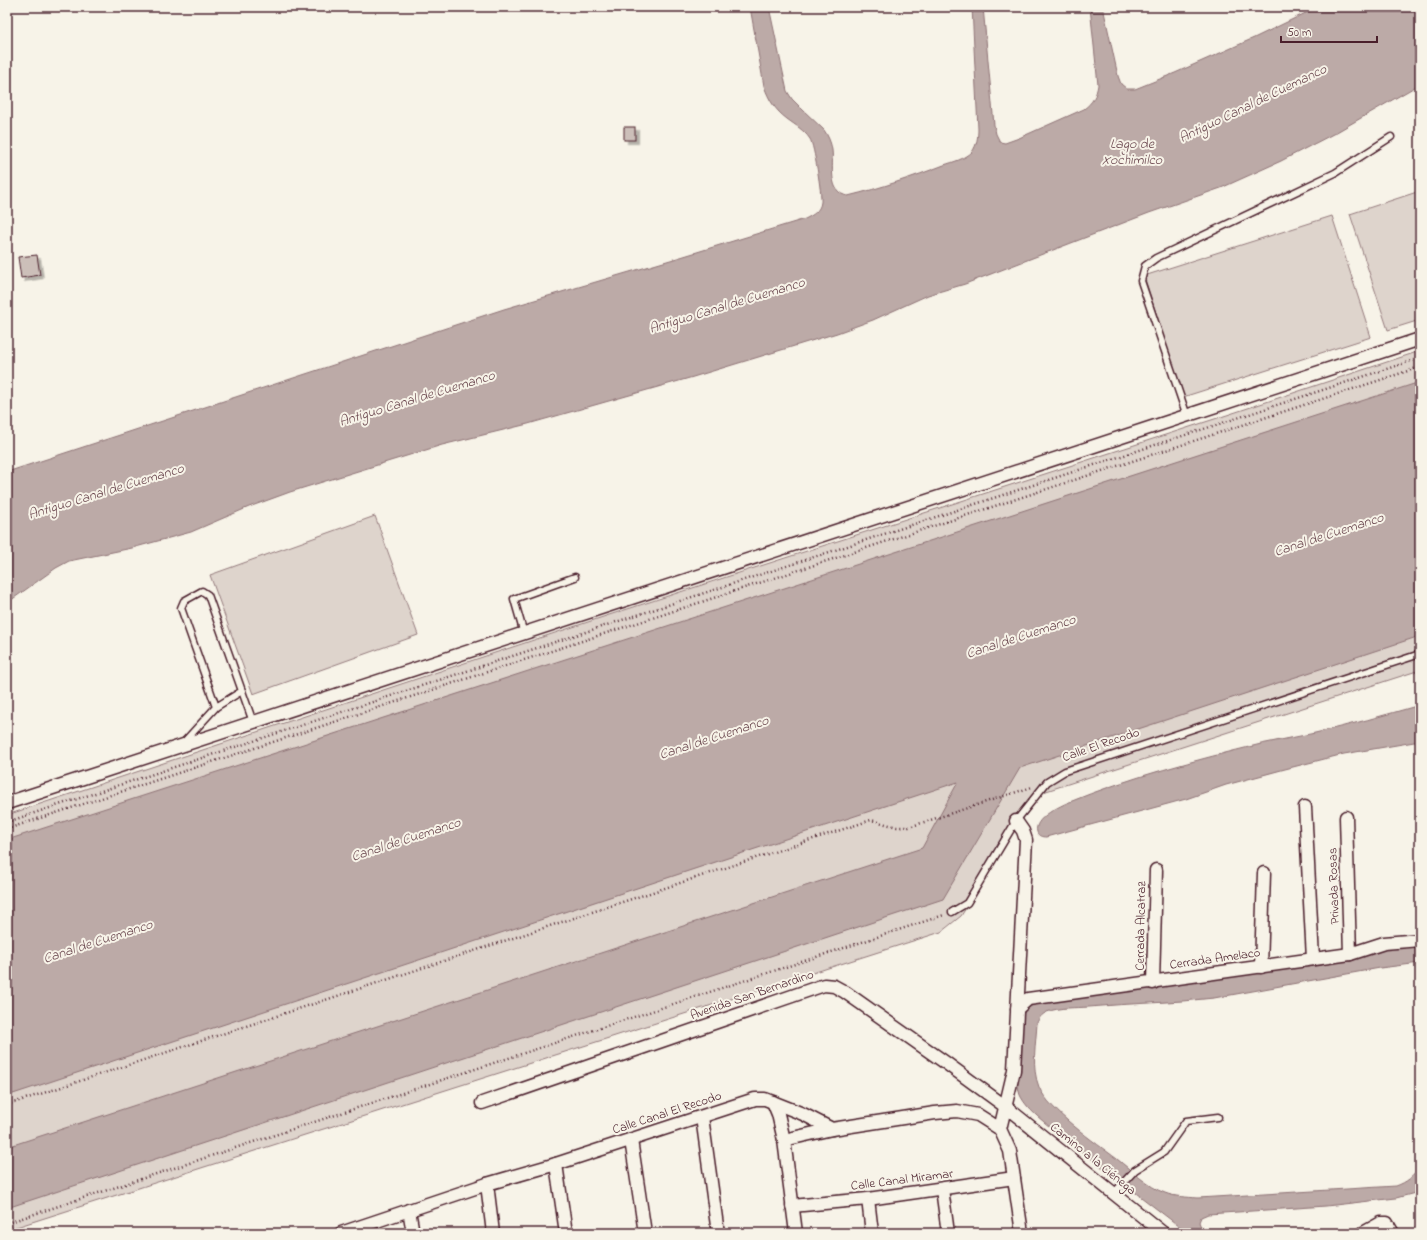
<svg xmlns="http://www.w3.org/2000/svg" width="1427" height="1240" viewBox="0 0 1427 1240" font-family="'Indie Flower',sans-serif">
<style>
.green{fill:#ded4cc;stroke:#947a7c}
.water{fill:#bcaaa7;stroke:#8e7275}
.building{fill:#ccbfb9;stroke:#4a1f2b;filter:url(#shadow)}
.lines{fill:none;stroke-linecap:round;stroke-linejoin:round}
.service-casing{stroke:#4a1f2b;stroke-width:9}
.minor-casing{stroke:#4a1f2b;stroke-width:15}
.path{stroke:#4a1f2b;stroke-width:2.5;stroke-dasharray:1 3;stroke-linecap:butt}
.service{stroke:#f7f3e8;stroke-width:6}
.minor{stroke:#f7f3e8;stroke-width:12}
.labels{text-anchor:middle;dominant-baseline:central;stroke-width:4;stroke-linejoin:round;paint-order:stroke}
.street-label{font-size:13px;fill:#4a1f2b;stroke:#f7f3e8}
.water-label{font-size:14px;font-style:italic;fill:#6c4950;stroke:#f7f3e8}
</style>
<defs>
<filter id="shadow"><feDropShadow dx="3.5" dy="3.5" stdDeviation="0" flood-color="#0004"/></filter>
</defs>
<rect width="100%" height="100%" fill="#f7f3e8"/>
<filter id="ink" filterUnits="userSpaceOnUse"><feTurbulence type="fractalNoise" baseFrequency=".025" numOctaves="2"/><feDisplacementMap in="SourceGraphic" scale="8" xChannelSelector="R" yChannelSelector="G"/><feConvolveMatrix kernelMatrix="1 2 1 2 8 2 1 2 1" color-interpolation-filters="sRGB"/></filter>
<g filter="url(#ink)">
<g class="green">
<polygon points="1420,191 1420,320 1388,330 1350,214"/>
<polygon points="1332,216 1371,337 1183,397 1144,276"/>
<polygon points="1420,351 1420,670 1037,794 961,916 941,932 7,1230 7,815 606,616 1227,415"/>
<polygon points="375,516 418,635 253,694 210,575"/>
</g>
<g class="water">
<path d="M750,7H769L787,91L792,99L803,110L824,130C828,136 831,142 832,150C834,165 827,193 848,196C881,188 913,177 944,165C953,162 965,159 972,152C977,145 978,137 978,129L972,7H983L994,125L996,134L1000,142L1005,143L1019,138L1084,109C1093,102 1096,96 1098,85L1090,7H1103L1118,76L1121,84L1127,89H1135L1175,73L1254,38L1318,7H1420V84L1335,133L1281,161L1221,188L1149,213L965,284L928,295L873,320L837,333L693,377L528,424L442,445L290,492L249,507L191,532L132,548L69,561L56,568L7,603V472L504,309L684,256L805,219C813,215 820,211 821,202C822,194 814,145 810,139C804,130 795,125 787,119C775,110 769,100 764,86Z"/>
<polygon points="1420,382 1420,636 1020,768 943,899 7,1208 7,1147 922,848 958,782 7,1096 7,840"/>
<path d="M1420,705V741L1344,754L1285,769L1226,785L1186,799L1046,837C1042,837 1038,836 1037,832C1033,819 1058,807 1067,803C1130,777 1196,760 1261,744C1279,740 1297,737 1315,733C1350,725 1385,715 1420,705Z"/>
<path d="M1420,944V963L1380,968L1214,998C1173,1003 1131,1003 1089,1007C1076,1008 1059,1007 1047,1012C1041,1015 1039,1018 1037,1023C1036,1044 1031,1067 1039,1087C1049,1111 1096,1143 1117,1159C1131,1170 1148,1187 1165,1193C1175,1197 1187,1197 1198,1198L1396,1186C1407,1182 1413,1177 1420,1167L1419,1192L1396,1198L1326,1206L1208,1214L1201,1217L1199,1222L1201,1227L1210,1233H1188L1051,1128C1041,1119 1028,1110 1021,1097C1013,1084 1021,1032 1022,1015C1029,1005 1038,1003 1049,999L1379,949Z"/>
</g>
<g class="building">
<rect x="624" y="127" width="11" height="13"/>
<polygon points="37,255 40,275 21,278 18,257"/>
</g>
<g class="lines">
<g class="service-casing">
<g id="service">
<polyline points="1187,416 1141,281 1145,266 1156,258 1335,173 1391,137"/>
<polyline points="524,634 514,599 575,577"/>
<polyline points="242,691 253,722"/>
<polyline points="184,742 216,707 242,691 208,595 202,591 184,601 181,608 216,707"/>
<polyline points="952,912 967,903 1016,821 1047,782 1065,771 1420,654"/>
<polyline points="1114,1193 1135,1170 1164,1152 1186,1121 1218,1117"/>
</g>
</g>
<g class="minor-casing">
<g id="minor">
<polyline points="7,803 1420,339"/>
<polyline points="1305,807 1313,959"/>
<polyline points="1346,817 1350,954"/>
<polyline points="1016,821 1023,831 1026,840 1014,1070 1000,1129 1010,1151 1022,1233"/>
<polyline points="1261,967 1264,873"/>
<polyline points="1153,983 1156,870"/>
<polyline points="1017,1009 1028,999 1350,954 1384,943 1420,940"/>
<polyline points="773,1102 778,1114 784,1140 796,1233"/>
<polyline points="482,1103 824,985 834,986 845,992 946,1063 1006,1107 1163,1233"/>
<polyline points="702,1117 718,1233"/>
<polyline points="631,1140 645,1233"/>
<polyline points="784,1140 832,1129"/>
<polyline points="556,1164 566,1233"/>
<polyline points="487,1184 493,1233"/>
<polyline points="942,1189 948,1233"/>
<polyline points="868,1199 872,1233"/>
<polyline points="792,1206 868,1199 1014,1178"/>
<polyline points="409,1210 413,1233"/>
<polyline points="341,1233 487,1184 556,1164 755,1099 765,1099 803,1114 832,1129 935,1113 957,1111 978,1115 1000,1129"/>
<polyline points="1363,1233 1381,1223 1387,1223 1393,1233"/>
</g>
</g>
<g class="path">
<polyline points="7,822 1420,358"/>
<polyline points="7,829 1420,367"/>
<polyline points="7,1105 871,820 897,827 909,827 1032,787"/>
<polyline points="7,1223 944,915"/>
</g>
<use href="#service" class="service"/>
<use href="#minor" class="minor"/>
</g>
</g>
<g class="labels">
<g class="street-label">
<text transform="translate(1101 745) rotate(-19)">Calle El Recodo</text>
<text transform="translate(1334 886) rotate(-92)">Privada Rosas</text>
<text transform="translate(1141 926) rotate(-89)">Cerrada Alcatraz</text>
<text transform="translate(1215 959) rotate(-8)">Cerrada Amelaco</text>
<text transform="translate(752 995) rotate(-19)">Avenida San Bernardino</text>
<text transform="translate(667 1113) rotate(-18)">Calle Canal El Recodo</text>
<text transform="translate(1093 1159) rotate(39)">Camino a la Ciénega</text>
<text transform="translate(902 1180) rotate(-7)">Calle Canal Miramar</text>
</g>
<g class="water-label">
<text transform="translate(1253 104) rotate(-26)">Antiguo Canal de Cuemanco</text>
<text x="1132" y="144">Lago de<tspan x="1132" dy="16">Xochimilco</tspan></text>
<text transform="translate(727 306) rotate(-17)">Antiguo Canal de Cuemanco</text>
<text transform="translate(417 399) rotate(-17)">Antiguo Canal de Cuemanco</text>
<text transform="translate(106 492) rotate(-17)">Antiguo Canal de Cuemanco</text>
<text transform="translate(1329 535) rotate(-18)">Canal de Cuemanco</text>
<text transform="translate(1021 637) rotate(-18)">Canal de Cuemanco</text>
<text transform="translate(714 738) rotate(-18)">Canal de Cuemanco</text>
<text transform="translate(406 840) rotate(-18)">Canal de Cuemanco</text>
<text transform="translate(98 942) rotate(-18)">Canal de Cuemanco</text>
</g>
</g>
<rect width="1427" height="1240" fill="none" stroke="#f7f3e8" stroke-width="24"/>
<rect x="12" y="12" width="1403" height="1216" fill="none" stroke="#4a1f2b" stroke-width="1.5" filter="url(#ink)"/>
<path d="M1281 36v6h96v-6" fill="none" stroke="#4a1f2b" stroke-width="2"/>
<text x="1287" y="36" font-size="12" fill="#4a1f2b" stroke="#f7f3e8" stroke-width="3" paint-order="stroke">50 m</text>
</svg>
